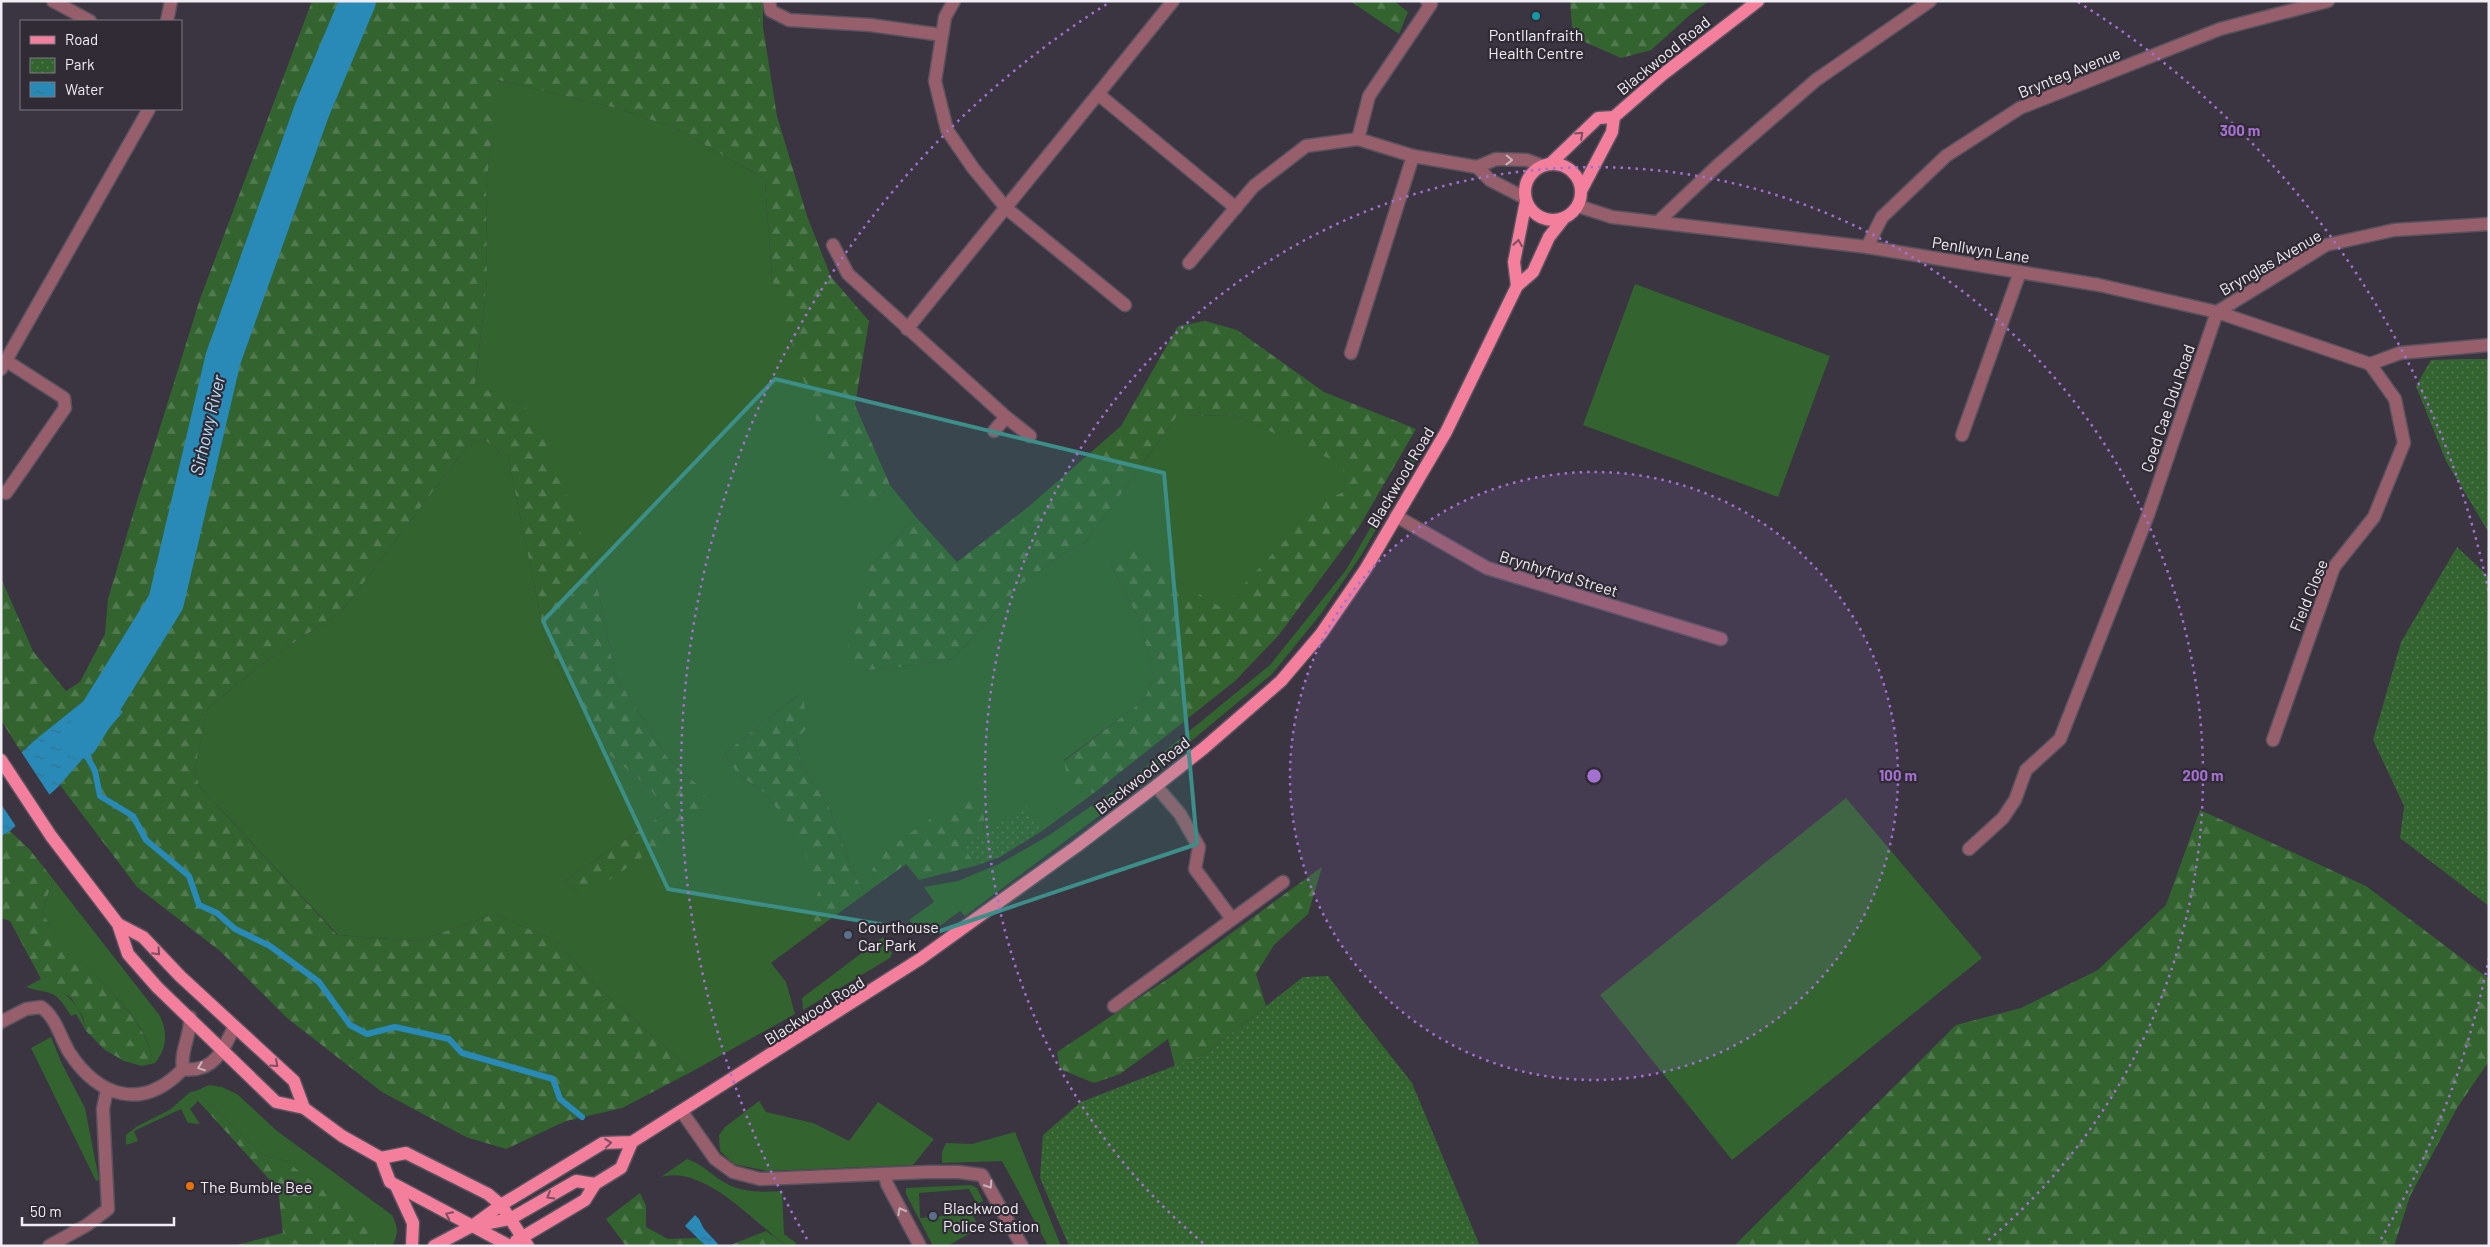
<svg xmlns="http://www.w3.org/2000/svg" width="2490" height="1247" viewBox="0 0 2490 1247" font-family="Barlow,sans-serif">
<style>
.grass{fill:#336430}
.forest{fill:url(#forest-firs)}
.park{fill:url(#park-dots)}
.water{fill:url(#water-ripples)}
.pier{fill:#3a3540}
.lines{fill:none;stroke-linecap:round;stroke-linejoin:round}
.stream{stroke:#298ab7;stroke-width:6}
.river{stroke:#298ab7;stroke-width:36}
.minor-casing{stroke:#57525d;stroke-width:15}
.major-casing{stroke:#57525d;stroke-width:15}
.minor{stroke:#975e6b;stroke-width:12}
.major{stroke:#f47f9d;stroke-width:12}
.oneway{stroke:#7e4d5f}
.oneway2{stroke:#ccb4bd}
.marked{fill:#3c8e89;fill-opacity:0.2;stroke:#3c8e89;stroke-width:4;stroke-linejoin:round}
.ring{fill:none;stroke:#a470d2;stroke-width:2.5;stroke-dasharray:2.5 5}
.culture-dot{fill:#0f9aa8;stroke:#302b35;stroke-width:2}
.service-dot{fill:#5c6f8a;stroke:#302b35;stroke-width:2}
.food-dot{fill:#e8710a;stroke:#302b35;stroke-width:2}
.labels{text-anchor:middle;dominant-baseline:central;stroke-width:4.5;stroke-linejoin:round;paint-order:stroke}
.poi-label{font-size:16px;fill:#f0edf4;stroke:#302b35;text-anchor:start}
.street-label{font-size:16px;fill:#f0edf4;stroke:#302b35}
.water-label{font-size:18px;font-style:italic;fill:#b6e0f9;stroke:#302b35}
.centre{fill:#a470d2;stroke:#302b35;stroke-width:2.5}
.ring-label{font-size:15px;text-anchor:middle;font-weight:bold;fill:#a470d2;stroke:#302b35;stroke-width:4.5;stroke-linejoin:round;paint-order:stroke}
</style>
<defs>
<pattern id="forest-firs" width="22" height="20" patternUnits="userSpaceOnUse" patternTransform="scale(1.25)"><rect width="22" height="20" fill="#336430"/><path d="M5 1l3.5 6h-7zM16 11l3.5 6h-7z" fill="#517a4f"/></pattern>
<pattern id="park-dots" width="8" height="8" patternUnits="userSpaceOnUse" patternTransform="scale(1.25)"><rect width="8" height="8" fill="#336430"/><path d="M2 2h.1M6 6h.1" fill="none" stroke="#517a4f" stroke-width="1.8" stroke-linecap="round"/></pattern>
<pattern id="water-ripples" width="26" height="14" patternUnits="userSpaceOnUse" patternTransform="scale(1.25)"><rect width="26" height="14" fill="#298ab7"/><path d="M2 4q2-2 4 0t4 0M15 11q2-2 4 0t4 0" fill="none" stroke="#347390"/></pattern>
</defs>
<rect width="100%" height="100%" fill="#3a3540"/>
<g class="grass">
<polygon points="752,1 763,1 763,27"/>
<polygon points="497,80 620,109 675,128 765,179 772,279 873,505 890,485 916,517 866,571 865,670 893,668 953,659 1020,585 1063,554 1086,542 1177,416 1235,415 1344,465 1345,492 1320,504 1222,609 1175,579 1139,545 1110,564 1139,619 1154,678 1144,700 1064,760 1078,791 1094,793 1042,831 1026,807 983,834 985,810 872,870 877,885 865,894 850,866 830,809 803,767 796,740 802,692 725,753 737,773 766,794 799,837 821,887 810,916 818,928 771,963 786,982 795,1014 693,1071 595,985 557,941 495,914 417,941 338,935 200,787 194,772 208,708 263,663 342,611 468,445 486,441 508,457 546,643 606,752 648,787 668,811 565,880 579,893 698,785 667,757 615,675 593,564 522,404 475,387 487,280 486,188"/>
<polygon points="1635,284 1830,356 1778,497 1583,425"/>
<polygon points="1427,430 1432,432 1360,557 1320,615 1272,674 1115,804 965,916 960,911 930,933 923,934 909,920 934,902 924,887 958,881 999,864 1048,836 1132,778 1270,665 1346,570"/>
<polygon points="1846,798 1982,958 1732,1160 1600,995"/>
<path d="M53,879L160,1016C168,1033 167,1048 155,1063L142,1066L152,1059C149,1020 94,976 67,947C58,936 50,924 42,913Z"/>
<polygon points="883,937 892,953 890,958 803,1010 802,998"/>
<path d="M41,979C66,993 80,1002 86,1031L76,1014L71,1016C53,987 54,996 26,987Z"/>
<polygon points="51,1037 62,1064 85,1108 99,1180 96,1181 31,1048"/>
<path d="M209,1085L222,1087L237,1094L277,1131L392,1215C398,1227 399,1234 392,1246H375L286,1161L262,1155L196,1091Z"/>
<polygon points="190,1092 198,1101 190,1109 200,1124 188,1123 181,1109 134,1131 138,1141 126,1145 126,1135 136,1127 171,1109"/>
<polygon points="759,1101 766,1112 813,1123 849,1141 878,1102 934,1139 913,1165 767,1171 734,1164 720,1151 719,1135 725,1127"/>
<polygon points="1015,1132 1061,1246 1048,1246 1002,1161 942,1163 942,1152 946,1143 972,1144"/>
<path d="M687,1159C703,1164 713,1177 727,1184C744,1193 763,1192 782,1191L784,1234L796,1243V1246H787C753,1222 705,1165 661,1177Z"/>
<polygon points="971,1185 977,1188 983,1201 977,1204 969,1189 919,1193 920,1218 971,1213 980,1228 947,1246 933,1246 906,1194 906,1188"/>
</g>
<g class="forest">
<polygon points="312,1 752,1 763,27 777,116 807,216 831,277 869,321 855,405 890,485 873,505 840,496 772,279 765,179 675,128 620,109 498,80 486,188 487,280 475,386 522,404 537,420 593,564 615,675 667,757 698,785 707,800 700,817 595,890 579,893 565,880 668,811 648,787 606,752 546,643 508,457 486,441 468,445 342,611 263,663 208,708 194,772 200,787 337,935 417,941 495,914 557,941 595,985 693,1071 622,1108 566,1121 506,1149 466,1137 382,1092 287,1018 220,951 137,887 60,785 123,711 35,740 21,752 1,720 1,578 33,651 66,691 80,682 105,634 108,599 133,514 200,299"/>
<polygon points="1350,1 1394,1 1408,12 1399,34"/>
<polygon points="1570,1 1709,1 1691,14 1651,50 1621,58 1585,42 1572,26"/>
<polygon points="1205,321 1237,330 1324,392 1416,429 1359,527 1278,636 1235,681 1094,793 1078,791 1067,776 1064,761 1144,700 1154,678 1139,619 1110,564 1139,544 1175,579 1222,608 1320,503 1345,491 1343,465 1235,415 1177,416 1086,542 1063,554 1020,585 953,659 893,668 865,670 847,651 866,571 916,517 957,562 1027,508 1121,426 1178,326"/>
<polygon points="802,692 808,726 796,741 803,767 830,809 850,866 865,894 818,928 810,916 820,887 798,837 766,794 737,773 725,753"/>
<polygon points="966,794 985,809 983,834 962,847 978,865 919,880 906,864 877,885 872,870 882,853"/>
<polygon points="2200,810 2366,886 2489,979 2489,1061 2457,1108 2410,1196 2394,1246 1734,1246 1956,1025 2021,1008 2098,970 2166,905"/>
<path d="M10,831L30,850L53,879L42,913C50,924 58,936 68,947C94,976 148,1020 152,1059L142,1066L124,1061L105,1050L86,1031L83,1017L71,998L41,979L10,921L1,918V836Z"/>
<polygon points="1322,867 1308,914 1274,945 1256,974 1266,1006 1205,1054 1175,1066 1168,1039 1120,1074 1094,1083 1060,1069 1057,1052 1175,974"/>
<polygon points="196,1091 262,1155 286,1161 360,1219 375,1236 376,1245 233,1246 283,1233 278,1189 190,1092"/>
<polygon points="640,1193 646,1206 646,1227 668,1239 698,1238 706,1246 626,1246 606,1219"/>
<polygon points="766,1231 787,1246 728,1246"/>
</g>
<g class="park">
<polygon points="2465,359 2489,359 2489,533 2446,461 2416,386 2431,360"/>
<polygon points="2457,547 2489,577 2489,906 2400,838 2404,806 2373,740 2401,642"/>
<polygon points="1026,806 1042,831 1000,857 978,865 962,847"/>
<polygon points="1328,976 1412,1083 1480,1246 1069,1246 1040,1178 1043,1135 1081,1102 1205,1054 1303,977"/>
</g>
<g class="water">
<polygon points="95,692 123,712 60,785 10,831 1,836 1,771 35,740"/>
<polygon points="695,1215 699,1219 704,1229 718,1244 717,1246 706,1246 685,1226"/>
</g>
<polygon class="pier" points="20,750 51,797 17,828 1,804 1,767"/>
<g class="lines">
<polyline class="stream" points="82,747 95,771 100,796 133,816 146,840 189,876 199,905 217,913 235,929 270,946 319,982 350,1025 367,1034 395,1027 449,1039 462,1053 553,1079 560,1099 582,1117"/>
<polyline class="river" points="80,741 166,602 223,359 312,110 358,1"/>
<g class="minor-casing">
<g id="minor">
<polyline points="53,1 90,21"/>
<polyline points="769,1 771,11 789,20 870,25 942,35"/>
<polyline points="954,1 945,17 935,81 947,130 973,168 1006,208 1125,305"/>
<polyline points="167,21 171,1"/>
<polyline points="1098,94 1173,1"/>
<polyline points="1358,139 1369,96 1431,4 1427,1"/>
<polyline points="1477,167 1490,180 1525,198"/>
<polyline points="1578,206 1612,217 1867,247 2099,285 2217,312 2370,364"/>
<polyline points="1658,222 1717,166 1816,80 1930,1"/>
<polyline points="833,245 848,274 1006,417"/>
<polyline points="1867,247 1882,217 1946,156 2020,108 2220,29 2328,1"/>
<polyline points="1189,263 1254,186 1306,146 1358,139 1413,156 1477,167 1496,159 1527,160 1543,166"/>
<polyline points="907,329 1098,94 1236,208"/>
<polyline points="1351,353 1413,156"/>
<polyline points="5,360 64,398 65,408 6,493"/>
<polyline points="2370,364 2400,353 2489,345"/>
<polyline points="1,369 149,109"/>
<polyline points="994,431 1006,417 1030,436"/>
<polyline points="1962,435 2020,272"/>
<polyline points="1396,516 1487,568 1721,639"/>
<polyline points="2273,740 2334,567 2374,517 2404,443 2395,399 2370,364"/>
<polyline points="1156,786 1180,814 1199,847 1195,869 1232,919"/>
<polyline points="1969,849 2003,818 2015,800 2026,770 2060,739 2148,515 2217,312 2326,245 2394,230 2489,224"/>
<polyline points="1114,1006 1283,882"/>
<path d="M1,1022L26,1009L41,1007C56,1017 60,1037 69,1052C99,1098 143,1111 183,1069"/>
<path d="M183,1069C213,1073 223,1051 234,1027"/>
<path d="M183,1069C180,1049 191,1037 190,1017"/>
<polyline points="682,1112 715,1159 733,1172 760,1179 928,1172 959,1172 982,1175 1022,1246"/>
<polyline points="885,1174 887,1184 920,1246"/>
<polyline points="49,1246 87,1225 108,1209 103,1109 107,1089"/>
</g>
</g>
<g class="major-casing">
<g id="major">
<circle cx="1553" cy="192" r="28"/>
<polyline points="1550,164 1598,118 1614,117 1662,75 1758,1"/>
<polyline points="1582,189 1612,132 1614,117"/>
<polyline points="1517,286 1514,262 1526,201"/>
<polyline points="1,760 51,836 118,924 128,954 157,987 276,1102 304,1108 342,1136 381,1158 390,1182 510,1246"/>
<polyline points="118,924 143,937 180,976 294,1081 304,1108"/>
<polyline points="381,1158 406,1153 488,1194 501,1205 528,1246"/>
<polyline points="396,1186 413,1223 412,1246"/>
<polyline points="474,1226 510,1219 576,1181 595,1184"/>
<polyline points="516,1241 585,1200 595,1184 621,1168 632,1142"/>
<polyline points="434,1246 472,1226 501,1205 603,1143 632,1142 920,959 1077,846 1156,786 1204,748 1281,681 1321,634 1365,570 1446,432 1517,286 1533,272 1549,237 1564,218"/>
</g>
</g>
<use href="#minor" class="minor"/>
<use href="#major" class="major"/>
</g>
<defs><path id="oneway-chevron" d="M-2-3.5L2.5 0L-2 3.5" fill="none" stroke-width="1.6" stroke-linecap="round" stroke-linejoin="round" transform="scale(1.25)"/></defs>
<g class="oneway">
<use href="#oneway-chevron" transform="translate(1580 135) rotate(-43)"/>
<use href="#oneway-chevron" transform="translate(1518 243) rotate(-81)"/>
<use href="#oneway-chevron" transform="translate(157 952) rotate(47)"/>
<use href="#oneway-chevron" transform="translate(275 1064) rotate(42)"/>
<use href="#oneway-chevron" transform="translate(608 1143) rotate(-6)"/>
<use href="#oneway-chevron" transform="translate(550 1196) rotate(150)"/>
<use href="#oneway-chevron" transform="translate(449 1215) rotate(-154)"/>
</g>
<g class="oneway2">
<use href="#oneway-chevron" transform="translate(1509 160) rotate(1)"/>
<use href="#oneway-chevron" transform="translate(201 1067) rotate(159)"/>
<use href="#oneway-chevron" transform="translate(989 1185) rotate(57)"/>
<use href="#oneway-chevron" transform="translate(901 1211) rotate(-118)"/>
</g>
<path class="marked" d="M775,379L1164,473L1197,844L934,933L668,889L543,621Z"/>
<circle cx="1594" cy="776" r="304" fill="#a470d2" fill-opacity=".12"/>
<g class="ring">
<circle cx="1594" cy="776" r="304"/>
<path d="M1203 1243A609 609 0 1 1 1985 1243"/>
<path d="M2489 958A913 913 0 0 1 2381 1239M807 1239A913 913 0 0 1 1110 2M2078 2A913 913 0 0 1 2489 594"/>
</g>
<circle class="culture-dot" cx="1536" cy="16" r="5"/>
<g class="service-dot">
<circle cx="848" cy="935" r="5"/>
<circle cx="933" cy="1216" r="5"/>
</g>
<circle class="food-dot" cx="190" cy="1186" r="5"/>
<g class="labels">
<g class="poi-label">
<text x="1536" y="34" text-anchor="middle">Pontllanfraith<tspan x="1536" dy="18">Health Centre</tspan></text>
<text x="858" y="926">Courthouse<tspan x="858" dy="18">Car Park</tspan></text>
<text x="200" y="1186">The Bumble Bee</text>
<text x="943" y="1207">Blackwood<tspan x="943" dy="18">Police Station</tspan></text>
</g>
<g class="street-label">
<text transform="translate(1663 55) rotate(-39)">Blackwood Road</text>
<text transform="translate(2069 72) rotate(-22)">Brynteg Avenue</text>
<text transform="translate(1981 249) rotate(9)">Penllwyn Lane</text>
<text transform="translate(2270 262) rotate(-30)">Brynglas Avenue</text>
<text transform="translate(2167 408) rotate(-71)">Coed Cae Ddu Road</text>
<text transform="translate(1400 477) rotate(-59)">Blackwood Road</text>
<text transform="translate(1559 573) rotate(17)">Brynhyfryd Street</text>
<text transform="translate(2308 595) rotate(-68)">Field Close</text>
<text transform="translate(1142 775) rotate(-38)">Blackwood Road</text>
<text transform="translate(814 1010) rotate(-32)">Blackwood Road</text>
</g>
<g class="water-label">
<text transform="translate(207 425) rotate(-77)">Sirhowy River</text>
</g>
</g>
<circle cx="1594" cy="776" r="8" class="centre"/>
<g class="ring-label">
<text x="2240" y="136">300 m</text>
<text x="1898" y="781">100 m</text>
<text x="2203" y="781">200 m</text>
</g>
<rect width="2490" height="1247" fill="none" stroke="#f0edf4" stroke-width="5"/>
<rect x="20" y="20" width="162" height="90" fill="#302b35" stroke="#7d7981"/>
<rect x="30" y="36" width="25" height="8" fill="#f47f9d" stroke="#7d7981"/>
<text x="65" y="45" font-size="15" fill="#f0edf4">Road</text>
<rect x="30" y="58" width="25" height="15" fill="url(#park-dots)" stroke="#7d7981"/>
<text x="65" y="70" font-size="15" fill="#f0edf4">Park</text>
<rect x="30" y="82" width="25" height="15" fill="url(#water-ripples)" stroke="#7d7981"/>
<text x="65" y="95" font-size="15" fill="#f0edf4">Water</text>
<path d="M22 1217v8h152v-8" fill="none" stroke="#f0edf4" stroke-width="2.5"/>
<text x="30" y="1217" font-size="15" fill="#f0edf4" stroke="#302b35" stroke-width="4" paint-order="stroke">50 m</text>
</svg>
